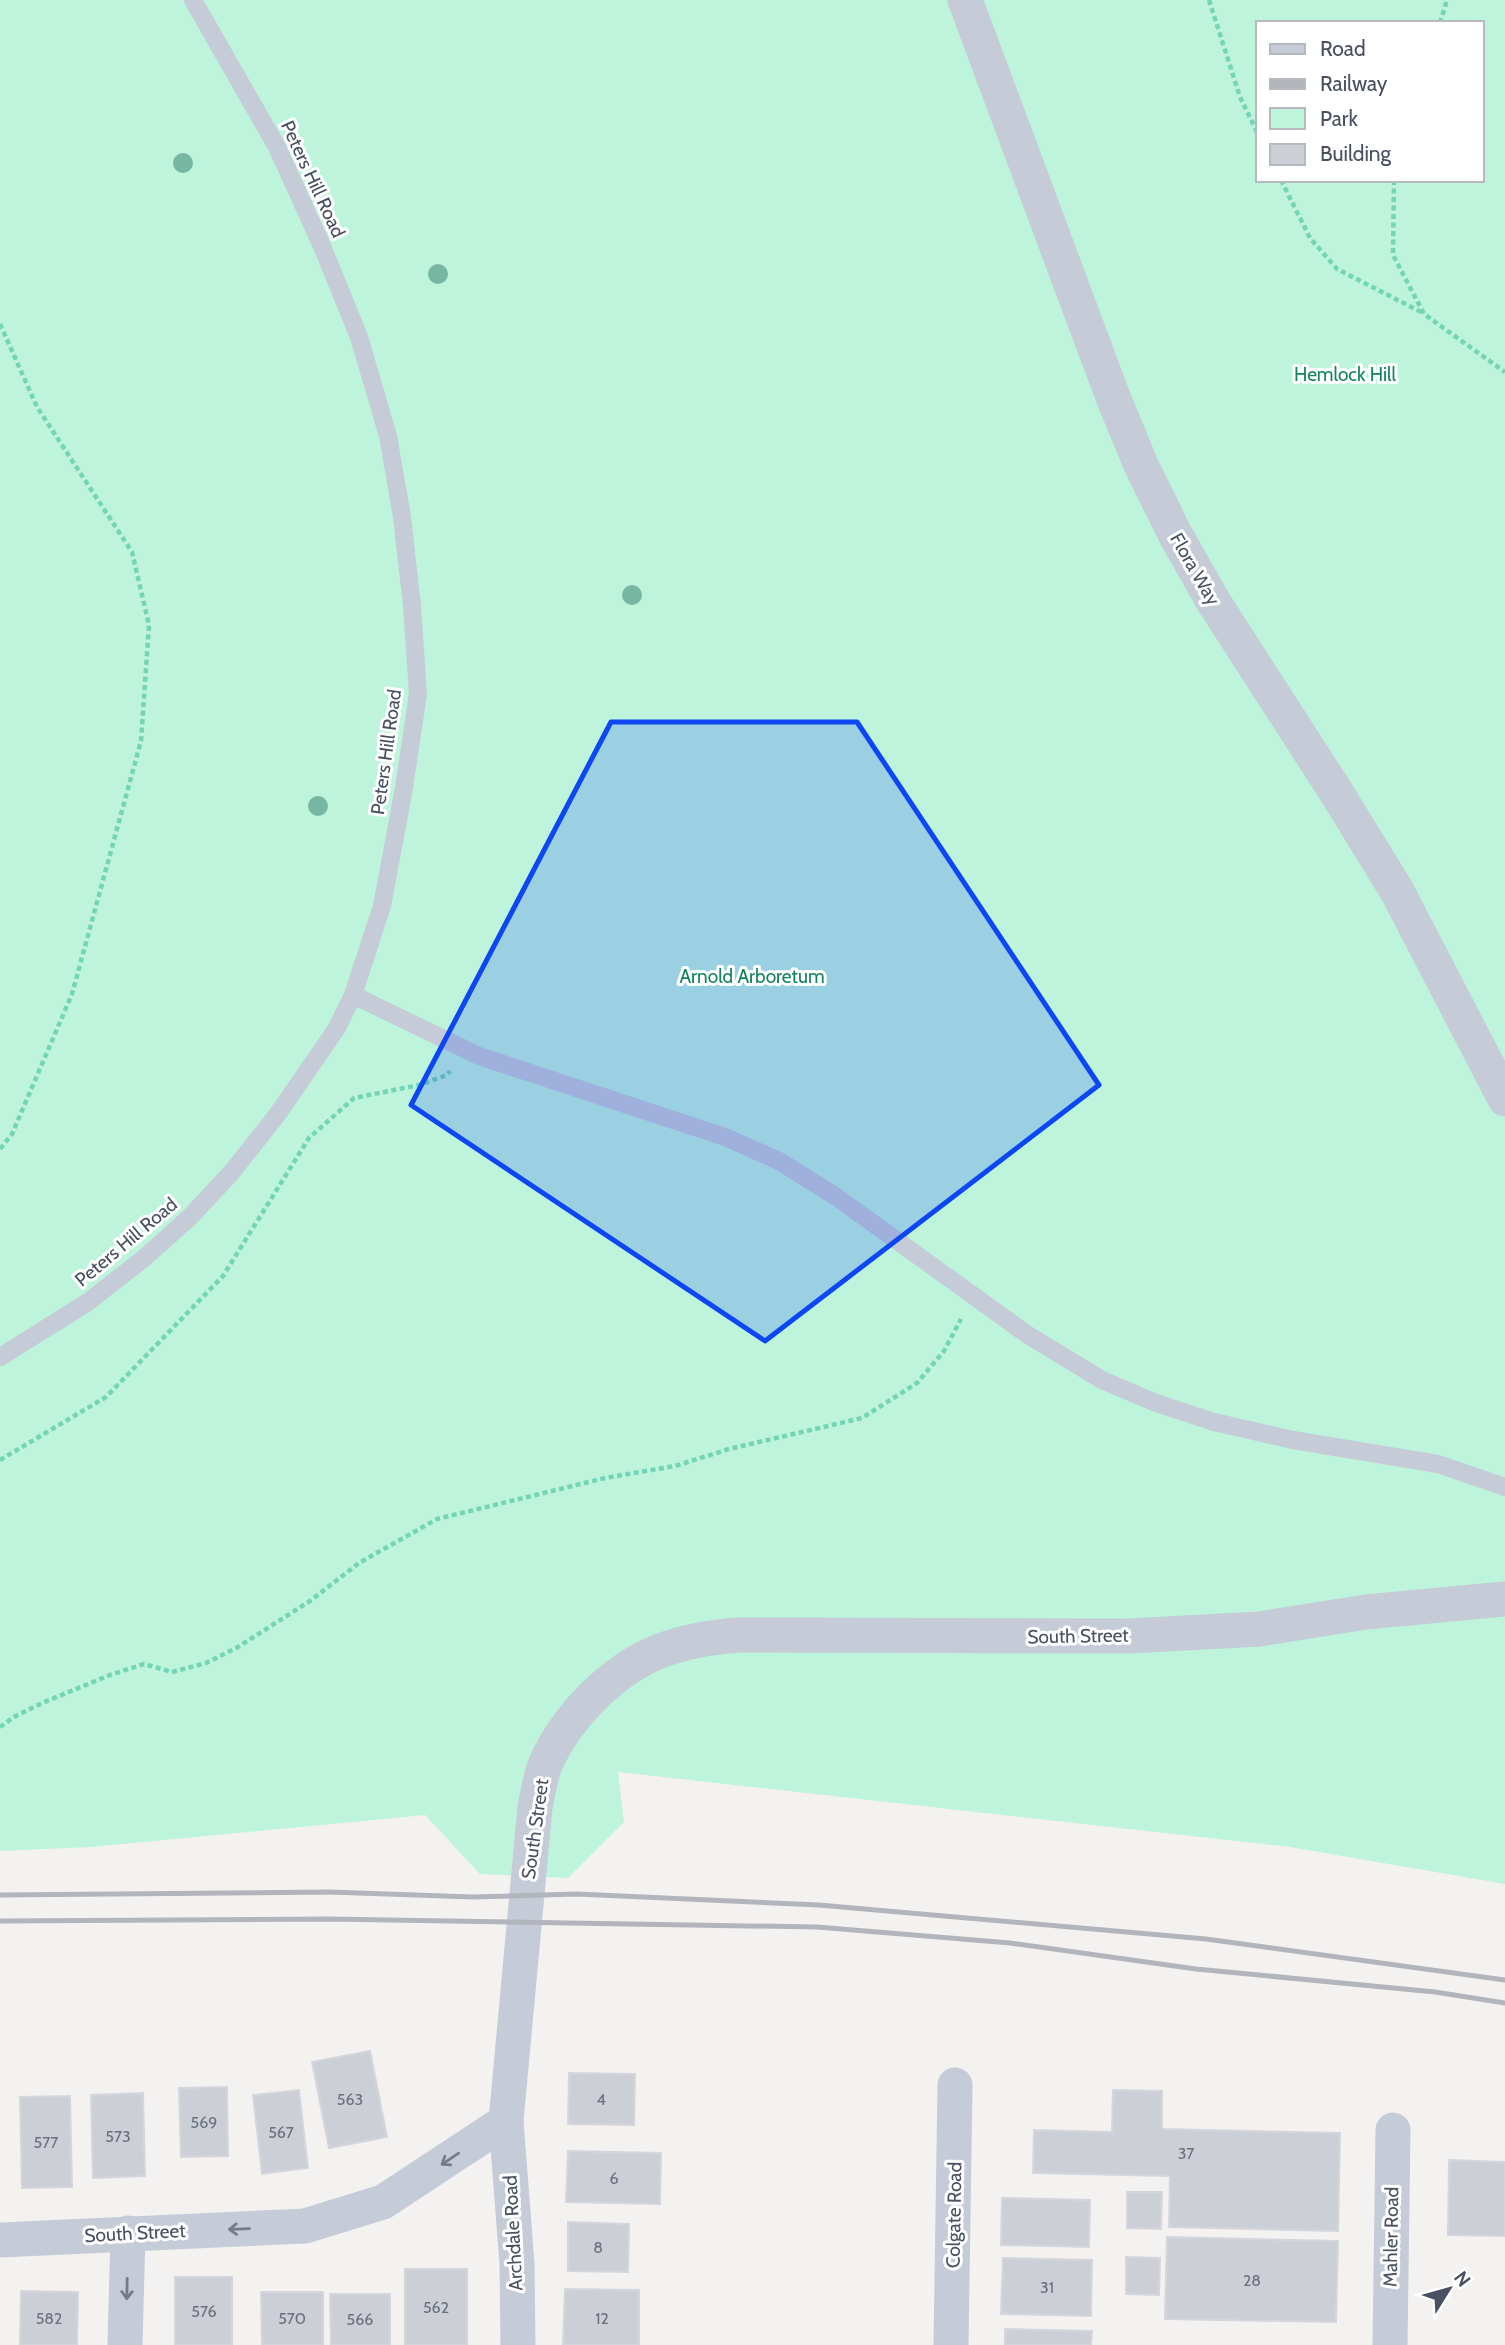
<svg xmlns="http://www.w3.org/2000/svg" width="1505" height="2345" viewBox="0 0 1505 2345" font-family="Cabin,sans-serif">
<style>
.green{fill:#bef3dc;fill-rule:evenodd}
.building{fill:#cdcfd7;stroke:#d5d6dd;stroke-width:2}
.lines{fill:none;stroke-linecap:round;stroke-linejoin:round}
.path{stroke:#73d4b6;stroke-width:4.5;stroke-dasharray:5 3.5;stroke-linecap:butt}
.lane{stroke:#c5cbd7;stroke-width:18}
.street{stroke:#c5cbd7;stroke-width:35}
.rail{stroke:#b3b5bc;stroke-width:5}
.tree{fill:#77b6a1}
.oneway{stroke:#747b8a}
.marked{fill:#0c47f3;fill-opacity:0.2;stroke:#0c47f3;stroke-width:5;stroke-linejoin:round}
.labels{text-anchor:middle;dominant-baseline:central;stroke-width:6;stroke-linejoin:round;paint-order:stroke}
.number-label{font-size:16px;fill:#69707e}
.street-label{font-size:19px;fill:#485061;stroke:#fff}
.park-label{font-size:19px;fill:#11845f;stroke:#fff}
</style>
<rect width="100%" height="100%" fill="#f4f2f1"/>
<path class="green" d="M0,0H1505V1884L1290,1847L618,1772L624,1822L568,1878L480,1874L425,1815L91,1847L0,1851ZM1258,23H1482V180H1258Z"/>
<g class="building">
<polygon points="370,2051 387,2137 329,2148 312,2062"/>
<polygon points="569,2073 635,2074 634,2125 568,2124"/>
<polygon points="227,2087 228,2156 181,2157 179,2088"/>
<polygon points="299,2090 308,2168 262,2174 253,2095"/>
<polygon points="1113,2090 1162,2091 1162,2129 1340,2133 1338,2231 1169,2227 1170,2176 1033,2173 1034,2130 1112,2132"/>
<polygon points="143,2093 145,2176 93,2178 91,2095"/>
<polygon points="70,2096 72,2187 22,2188 20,2097"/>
<polygon points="568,2151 661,2153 660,2204 566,2202"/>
<polygon points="1449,2160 1505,2162 1505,2236 1448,2235"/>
<polygon points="1127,2192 1162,2192 1161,2229 1127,2228"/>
<polygon points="1002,2198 1090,2200 1089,2247 1001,2245"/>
<polygon points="568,2222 629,2224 628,2272 568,2271"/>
<polygon points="1167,2237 1338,2241 1336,2322 1165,2319"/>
<polygon points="1126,2257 1160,2258 1159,2295 1126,2294"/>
<polygon points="1003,2258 1092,2260 1091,2316 1001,2314"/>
<rect x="405" y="2269" width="62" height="76"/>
<rect x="175" y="2277" width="57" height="68"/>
<polygon points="565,2289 639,2290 639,2345 563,2345"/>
<polygon points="21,2291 78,2292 77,2345 20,2345"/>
<polygon points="261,2292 323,2292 323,2345 262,2345"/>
<polygon points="330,2294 390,2294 390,2345 331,2345"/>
<polygon points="1005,2329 1092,2331 1091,2345 1005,2345"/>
</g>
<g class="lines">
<g class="path">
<polyline points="1209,0 1240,97 1258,134"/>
<polyline points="1440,23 1447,0"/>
<polyline points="1281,180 1310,238 1337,269 1423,313"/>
<polyline points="1394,180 1393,255 1424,314 1505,372"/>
<polyline points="0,324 37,407 132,552 149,625 141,741 72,994 12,1134 0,1149"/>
<polyline points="0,1460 106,1397 223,1276 309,1138 354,1098 419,1085 447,1075 450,1071"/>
<polyline points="0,1727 14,1717 42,1703 110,1675 144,1664 172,1672 206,1663 238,1647 310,1601 359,1563 437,1519 605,1478 675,1466 729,1449 862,1418 917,1383 944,1351 961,1319"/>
</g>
<g class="lane">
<polyline points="353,995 479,1056 725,1137 779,1161 835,1196 1028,1335 1102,1380 1156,1403 1214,1422 1293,1440 1438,1464 1505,1487"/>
<polyline points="0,1357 88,1302 143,1259 190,1217 231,1173 277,1115 337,1028 353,995 382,906 404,788 418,694 412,606 402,517 388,436 359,337 322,246 277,147 193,0"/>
</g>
<g class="street">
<polyline points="965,0 1113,397 1141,465 1175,534 1213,601 1338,795 1397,891 1505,1099"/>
<polyline points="0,2240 305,2226 383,2202 506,2121"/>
<polyline points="125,2345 128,2233"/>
<path d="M518,2345L517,2264L506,2121L535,1807C538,1793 540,1778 545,1765C566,1717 612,1670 660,1651C686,1641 712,1637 739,1635L1130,1636L1259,1629L1366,1612L1505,1599"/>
<polyline points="951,2345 955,2085"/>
<polyline points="1390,2345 1393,2130"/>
</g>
<g class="rail">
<polyline points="0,1895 329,1892 473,1897 577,1894 819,1905 1206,1939 1505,1980"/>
<polyline points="0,1921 329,1919 817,1927 1010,1943 1196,1969 1435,1992 1505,2003"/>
</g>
</g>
<g class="tree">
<circle cx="183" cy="163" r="10"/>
<circle cx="438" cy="274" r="10"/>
<circle cx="632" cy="595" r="10"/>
<circle cx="318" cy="806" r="10"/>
</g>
<defs><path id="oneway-shaft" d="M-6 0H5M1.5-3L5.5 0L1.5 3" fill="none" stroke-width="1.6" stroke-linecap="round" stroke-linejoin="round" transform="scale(1.75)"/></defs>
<g class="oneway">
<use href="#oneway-shaft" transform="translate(450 2159) rotate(146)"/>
<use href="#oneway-shaft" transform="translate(239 2229) rotate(178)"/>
<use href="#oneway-shaft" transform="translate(127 2289) rotate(91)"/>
</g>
<path class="marked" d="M611,722H857L1099,1085L765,1341L411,1105Z"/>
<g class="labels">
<g class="number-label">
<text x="350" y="2099">563</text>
<text x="601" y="2099">4</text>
<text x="204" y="2122">569</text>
<text x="281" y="2132">567</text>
<text x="118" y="2136">573</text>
<text x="46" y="2142">577</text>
<text x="1186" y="2153">37</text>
<text x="614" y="2178">6</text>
<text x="598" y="2247">8</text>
<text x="1252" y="2280">28</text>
<text x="1047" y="2287">31</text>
<text x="436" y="2307">562</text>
<text x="204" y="2311">576</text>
<text x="49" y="2318">582</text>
<text x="292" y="2318">570</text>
<text x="602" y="2318">12</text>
<text x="360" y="2319">566</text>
</g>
<g class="street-label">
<text transform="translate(313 179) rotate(65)">Peters Hill Road</text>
<text transform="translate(1195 569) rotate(60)">Flora Way</text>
<text transform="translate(386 752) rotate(-82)">Peters Hill Road</text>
<text transform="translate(126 1242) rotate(-40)">Peters Hill Road</text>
<text transform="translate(1078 1636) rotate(-1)">South Street</text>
<text transform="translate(535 1829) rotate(-82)">South Street</text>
<text transform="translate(954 2215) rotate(-89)">Colgate Road</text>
<text transform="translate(135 2233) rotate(-3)">South Street</text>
<text transform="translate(513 2233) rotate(-93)">Archdale Road</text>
<text transform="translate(1391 2237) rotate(-89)">Mahler Road</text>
</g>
<g class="park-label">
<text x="1345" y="374">Hemlock Hill</text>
<text x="752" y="976">Arnold Arboretum</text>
</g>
</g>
<rect x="1256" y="21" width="228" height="161" fill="#ffffff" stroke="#b6b9c0" stroke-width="2"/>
<rect x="1270" y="44" width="35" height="10" fill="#c5cbd7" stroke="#b6b9c0" stroke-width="2"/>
<text x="1320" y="56" font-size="21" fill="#485061">Road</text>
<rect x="1270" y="79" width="35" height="10" fill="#b3b5bc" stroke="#b6b9c0" stroke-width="2"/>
<text x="1320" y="91" font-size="21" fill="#485061">Railway</text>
<rect x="1270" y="108" width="35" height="21" fill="#bef3dc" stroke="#b6b9c0" stroke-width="2"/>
<text x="1320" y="126" font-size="21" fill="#485061">Park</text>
<rect x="1270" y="144" width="35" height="21" fill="#cdcfd7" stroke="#b6b9c0" stroke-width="2"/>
<text x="1320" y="161" font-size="21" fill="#485061">Building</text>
<g transform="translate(1449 2289) rotate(53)" stroke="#ffffff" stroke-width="5" paint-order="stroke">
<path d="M0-5L12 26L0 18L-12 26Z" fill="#485061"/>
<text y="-10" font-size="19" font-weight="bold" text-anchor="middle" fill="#485061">N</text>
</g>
</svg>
